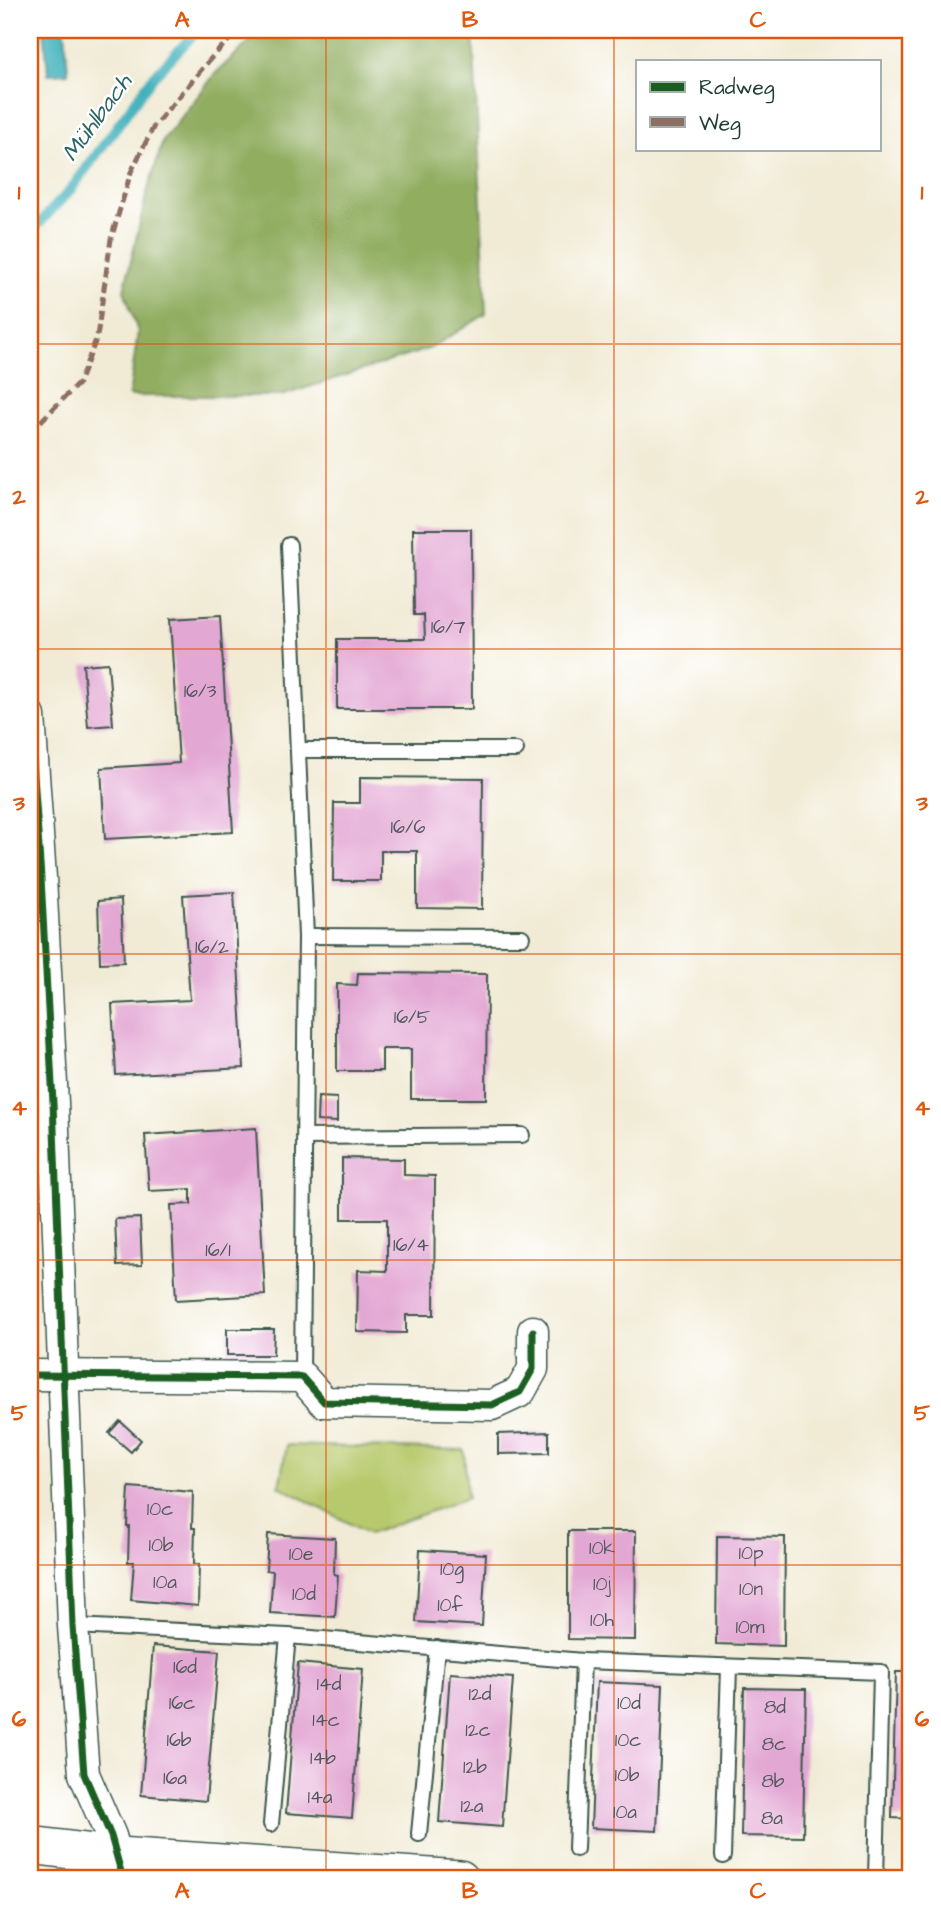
<svg xmlns="http://www.w3.org/2000/svg" width="941" height="1909" viewBox="0 0 941 1909" font-family="'Architects Daughter',sans-serif">
<style>
.green{fill:#b7c96c;stroke:#6b8350;stroke-width:2}
.forest{fill:#91ad60;stroke:#58754a;stroke-width:2}
.water{fill:#40b0bb;stroke:#307678;stroke-width:2}
.lines{fill:none;stroke-linecap:round;stroke-linejoin:round}
.stream{stroke:#40b0bb;stroke-width:10}
.building{fill:#e3a7d4}
.service-casing{stroke:#3e574c;stroke-width:18}
.minor-casing{stroke:#3e574c;stroke-width:33}
.tertiary-casing{stroke:#3e574c;stroke-width:40}
.service{stroke:#fff;stroke-width:14}
.minor{stroke:#fff;stroke-width:30}
.tertiary{stroke:#fff;stroke-width:37}
.quiet{stroke:#8d6e63;stroke-width:5;stroke-dasharray:10 5;stroke-linecap:butt}
.cycleway-casing{stroke:#fff;stroke-width:11}
.cycleway{stroke:#1b5e20;stroke-width:7}
.grid{fill:none;stroke:#de580e;stroke-width:2;stroke-opacity:0.55}
.labels{text-anchor:middle;dominant-baseline:central;stroke-width:5;stroke-linejoin:round;paint-order:stroke}
.number-label{font-size:19px;fill:#50585c}
.water-label{font-size:24px;font-style:italic;fill:#2b6563;stroke:#fff}
.neatline{fill:none;stroke:#de580e;stroke-width:2.5}
.grid-label{font-size:23px;text-anchor:middle;font-weight:bold;fill:#de580e}
</style>
<rect width="100%" height="100%" fill="#fff"/>
<filter id="ink" filterUnits="userSpaceOnUse"><feTurbulence type="fractalNoise" baseFrequency=".0143" numOctaves="2"/><feDisplacementMap in="SourceGraphic" scale="14" xChannelSelector="R" yChannelSelector="G"/><feConvolveMatrix kernelMatrix="1 2 1 2 8 2 1 2 1" color-interpolation-filters="sRGB"/></filter>
<filter id="wash" filterUnits="userSpaceOnUse"><feTurbulence type="fractalNoise" baseFrequency=".00686" numOctaves="4" result="noise"/><feDisplacementMap in="SourceGraphic" scale="28" xChannelSelector="R" yChannelSelector="G"/><feGaussianBlur stdDeviation="1.57" result="paint"/><feColorMatrix in="noise" values="0 0 0 0 0 0 0 0 0 0 0 0 0 0 0 0 0 1.4 0 .05"/><feComposite in="paint" operator="in"/></filter>
<g filter="url(#wash)">
<rect width="100%" height="100%" fill="#f1ebd5"/>
<polygon class="green" points="287,1445 464,1450 467,1498 369,1534 279,1486"/>
<polygon class="forest" points="262,30 473,30 486,314 431,348 281,396 129,396 138,332 124,290 147,193 163,141 216,73"/>
<polygon class="water" points="44,30 65,30 68,73 48,74"/>
<g class="lines">
<polyline class="stream" points="30,231 35,228 72,188 153,77 198,30"/>
</g>
<g id="blocks">
<g class="building">
<polygon points="413,529 471,529 472,709 337,709 337,639 425,639 424,615 414,615"/>
<polygon points="220,616 233,832 105,839 101,768 179,763 170,619"/>
<polygon points="108,663 113,725 88,727 83,665"/>
<polygon points="360,777 483,778 482,909 417,908 417,851 381,851 381,881 333,881 334,803 360,803"/>
<polygon points="234,892 244,1068 116,1075 112,1004 190,1000 183,895"/>
<polygon points="121,899 124,962 100,963 98,901"/>
<polygon points="358,973 487,974 486,1099 411,1099 411,1049 382,1049 382,1071 337,1071 337,984 357,985"/>
<polygon points="318,1097 337,1098 337,1122 317,1121"/>
<polygon points="256,1128 265,1295 176,1300 171,1205 191,1204 191,1189 149,1191 145,1135"/>
<polygon points="342,1158 404,1159 404,1175 435,1176 434,1315 406,1315 406,1333 357,1332 358,1270 387,1271 387,1219 342,1219"/>
<polygon points="140,1218 142,1265 117,1266 115,1219"/>
<polygon points="227,1329 274,1329 273,1355 227,1355"/>
<polygon points="120,1421 141,1440 131,1452 109,1433"/>
<polygon points="549,1432 549,1453 498,1454 498,1434"/>
<polygon points="129,1487 193,1492 192,1528 195,1528 194,1564 199,1564 198,1606 131,1600 134,1562 128,1562 129,1526 127,1526"/>
<polygon points="568,1531 636,1531 635,1640 568,1639"/>
<polygon points="268,1534 335,1538 334,1574 338,1575 335,1617 270,1613 273,1571 266,1570"/>
<polygon points="717,1536 785,1537 784,1646 716,1644"/>
<polygon points="420,1550 486,1554 482,1626 416,1622"/>
<polygon points="153,1646 219,1651 206,1801 141,1795"/>
<polygon points="298,1663 363,1669 352,1818 286,1813"/>
<polygon points="896,1672 911,1672 911,1819 892,1818"/>
<polygon points="450,1673 513,1678 502,1827 439,1822"/>
<polygon points="597,1682 663,1685 657,1831 591,1828"/>
<polygon points="744,1688 806,1689 803,1837 741,1836"/>
</g>
</g>
</g>
<g filter="url(#ink)">
<use href="#blocks" fill-opacity="0" stroke="#3e574c" stroke-width="2"/>
<g class="lines">
<g class="service-casing">
<g id="service">
<polyline points="289,545 306,936 302,1377"/>
<polyline points="299,750 516,750"/>
<polyline points="306,936 522,937"/>
<polyline points="305,1137 522,1135"/>
<polyline points="73,1626 288,1636 583,1661 881,1672 876,1879"/>
<polyline points="271,1824 288,1636"/>
<polyline points="419,1834 437,1648"/>
<polyline points="576,1849 583,1661"/>
<polyline points="723,1856 729,1667"/>
</g>
</g>
<g class="minor-casing">
<g id="minor">
<polyline points="30,716 41,878 53,1103 73,1626 84,1774 111,1836 123,1879"/>
<polyline points="30,1375 302,1377 324,1402 492,1405 520,1392 533,1369 533,1331"/>
</g>
</g>
<g class="tertiary-casing">
<polyline id="tertiary" points="30,1845 118,1856 460,1879"/>
</g>
<use href="#service" class="service"/>
<use href="#minor" class="minor"/>
<use href="#tertiary" class="tertiary"/>
<polyline class="quiet" points="30,432 79,383 97,337 111,239 131,172 154,126 212,57 239,30"/>
<g class="cycleway-casing">
<g id="cycleway">
<polyline points="30,716 41,878 53,1103 73,1626 84,1774 111,1836 123,1879"/>
<polyline points="30,1375 302,1377 324,1402 492,1405 520,1392 533,1369 533,1331"/>
</g>
</g>
<use href="#cycleway" class="cycleway"/>
</g>
</g>
<path class="grid" d="M326,30V1879M614,30V1879M30,344H911M30,649H911M30,954H911M30,1260H911M30,1565H911"/>
<g class="labels">
<g class="number-label">
<text x="448" y="627">16/7</text>
<text x="200" y="691">16/3</text>
<text x="408" y="827">16/6</text>
<text x="212" y="947">16/2</text>
<text x="412" y="1017">16/5</text>
<text x="411" y="1245">16/4</text>
<text x="218" y="1250">16/1</text>
<text x="160" y="1509">10c</text>
<text x="161" y="1545">10b</text>
<text x="602" y="1548">10k</text>
<text x="751" y="1553">10p</text>
<text x="301" y="1554">10e</text>
<text x="452" y="1569">10g</text>
<text x="165" y="1582">10a</text>
<text x="602" y="1584">10j</text>
<text x="751" y="1589">10n</text>
<text x="304" y="1594">10d</text>
<text x="450" y="1605">10f</text>
<text x="602" y="1620">10h</text>
<text x="750" y="1627">10m</text>
<text x="185" y="1667">16d</text>
<text x="329" y="1684">14d</text>
<text x="480" y="1694">12d</text>
<text x="182" y="1703">16c</text>
<text x="629" y="1703">10d</text>
<text x="775" y="1707">8d</text>
<text x="326" y="1720">14c</text>
<text x="478" y="1730">12c</text>
<text x="179" y="1740">16b</text>
<text x="628" y="1740">10c</text>
<text x="774" y="1744">8c</text>
<text x="323" y="1758">14b</text>
<text x="475" y="1767">12b</text>
<text x="627" y="1775">10b</text>
<text x="175" y="1778">16a</text>
<text x="773" y="1781">8b</text>
<text x="320" y="1797">14a</text>
<text x="472" y="1806">12a</text>
<text x="625" y="1812">10a</text>
<text x="772" y="1818">8a</text>
</g>
<g class="water-label">
<text transform="translate(97 118) rotate(-54)">Mühlbach</text>
</g>
</g>
<rect width="941" height="1909" fill="none" stroke="#fff" stroke-width="77"/>
<rect x="636" y="60" width="245" height="91" fill="#ffffff" stroke="#a5b1ae" stroke-width="2"/>
<rect x="650" y="82" width="35" height="10" fill="#1b5e20" stroke="#a5b1ae" stroke-width="2"/>
<text x="699" y="94" font-size="21" fill="#1f3d34">Radweg</text>
<rect x="650" y="117" width="35" height="10" fill="#8d6e63" stroke="#a5b1ae" stroke-width="2"/>
<text x="699" y="130" font-size="21" fill="#1f3d34">Weg</text>
<rect x="38" y="38" width="864" height="1832" class="neatline"/>
<g class="grid-label">
<text x="182" y="27">A</text>
<text x="470" y="27">B</text>
<text x="758" y="27">C</text>
<text x="19" y="199">1</text>
<text x="922" y="199">1</text>
<text x="19" y="504">2</text>
<text x="922" y="504">2</text>
<text x="19" y="810">3</text>
<text x="922" y="810">3</text>
<text x="19" y="1115">4</text>
<text x="922" y="1115">4</text>
<text x="19" y="1420">5</text>
<text x="922" y="1420">5</text>
<text x="19" y="1726">6</text>
<text x="922" y="1726">6</text>
<text x="182" y="1898">A</text>
<text x="470" y="1898">B</text>
<text x="758" y="1898">C</text>
</g>
</svg>
